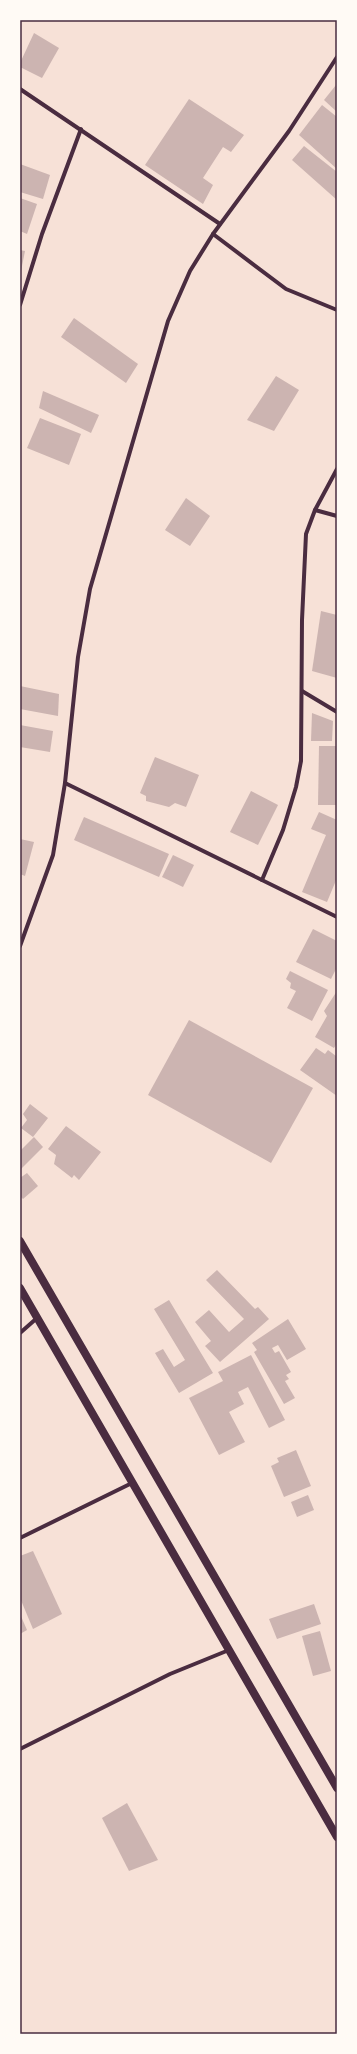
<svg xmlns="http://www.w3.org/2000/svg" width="357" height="2054" viewBox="0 0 357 2054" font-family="'Fira Sans',sans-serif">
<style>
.building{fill:#ccb4b1}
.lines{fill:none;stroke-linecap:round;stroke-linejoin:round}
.minor{stroke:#4a2c40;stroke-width:4}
.secondary{stroke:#4a2c40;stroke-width:8}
.neatline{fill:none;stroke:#4a2c40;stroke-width:1.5}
</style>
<rect width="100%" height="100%" fill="#f7e1d7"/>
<g class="building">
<polygon points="34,33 59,48 42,78 20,67 20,63"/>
<polygon points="336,85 337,86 337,112 324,100"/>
<polygon points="189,99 244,135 231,152 223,147 203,178 213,185 203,204 145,165"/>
<polygon points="322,105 337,117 337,169 299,135"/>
<polygon points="304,146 337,172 337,200 292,160"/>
<polygon points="20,164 50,175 43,199 20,192"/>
<polygon points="20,198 37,204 27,234 20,231"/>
<polygon points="20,250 25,251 21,271 20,271"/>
<polygon points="74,318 138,364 126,383 61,337"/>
<polygon points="276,376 299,390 274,431 247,420"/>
<polygon points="43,391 99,415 91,433 39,408"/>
<polygon points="40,418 81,434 69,465 27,448"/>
<polygon points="186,498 210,516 190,546 165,530"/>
<polygon points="321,611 337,615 337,678 312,671"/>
<polygon points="20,686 59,694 58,716 20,709"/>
<polygon points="312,713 333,721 332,741 311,741"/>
<polygon points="20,725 53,731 50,752 20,747"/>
<polygon points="319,746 337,746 337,805 318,805"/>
<polygon points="155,757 199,775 186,807 175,803 169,807 146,801 146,796 140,793"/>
<polygon points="251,791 278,805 258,845 230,832"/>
<polygon points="319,812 337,820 337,878 327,902 302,892 326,835 311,829"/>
<polygon points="84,817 169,854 159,877 74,840"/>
<polygon points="20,839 34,842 25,876 20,874"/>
<polygon points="173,855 194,865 183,887 162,877"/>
<polygon points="313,929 337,941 337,967 331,979 296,962"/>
<polygon points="290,971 328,990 312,1021 287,1008 296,991 290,988 291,983 286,979"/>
<polygon points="337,991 337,1043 334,1048 315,1037 327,1016 324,1011"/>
<polygon points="189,1020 313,1088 271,1163 148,1095"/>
<polygon points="316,1048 325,1054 328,1050 336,1056 337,1054 337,1096 300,1070"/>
<polygon points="30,1104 48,1118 33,1137 21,1128 27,1120 23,1114"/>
<polygon points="66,1126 101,1152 79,1180 74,1175 72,1178 54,1164 56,1155 48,1149"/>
<polygon points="34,1137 43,1147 20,1170 20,1151"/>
<polygon points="27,1173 38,1186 23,1199 20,1196 20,1178"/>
<polygon points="217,1270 255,1309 258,1307 269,1319 220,1362 205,1346 211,1341 195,1322 209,1310 229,1332 244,1319 206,1280"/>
<polygon points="169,1300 213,1373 179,1393 155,1353 163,1349 174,1367 185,1360 154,1309"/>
<polygon points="288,1319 306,1349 287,1360 278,1345 272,1348 275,1353 279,1351 291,1372 286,1375 289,1379 285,1381 295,1398 284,1404 254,1352 257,1350 252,1343"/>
<polygon points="251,1355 285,1420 269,1428 248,1387 238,1392 244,1404 229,1412 245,1442 219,1455 189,1398 223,1381 218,1372"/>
<polygon points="296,1450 311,1486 284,1497 271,1466 279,1462 277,1458"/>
<polygon points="308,1495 314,1510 297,1517 291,1502"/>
<polygon points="33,1551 62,1614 33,1629 20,1598 20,1556"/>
<polygon points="314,1604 321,1624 277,1639 269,1619"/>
<polygon points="20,1614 27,1630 20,1634"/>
<polygon points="320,1631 331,1671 313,1676 302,1636"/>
<polygon points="127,1803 158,1860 129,1871 102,1818"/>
</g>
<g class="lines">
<g class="minor">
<polyline points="20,89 220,224"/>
<polyline points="213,234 286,289 337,310"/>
<polyline points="20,305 42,234 81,129"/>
<polyline points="315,510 337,516"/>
<polyline points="302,691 337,712"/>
<polyline points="65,783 337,917"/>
<polyline points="262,880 283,830 296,787 301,761 302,620 306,534 315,510 337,469"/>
<polyline points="20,946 53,855 65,783 78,657 90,589 168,321 190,271 213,234 289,131 337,57"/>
<polyline points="20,1333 37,1318"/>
<polyline points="20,1538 132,1483"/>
<polyline points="20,1749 170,1674 229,1650"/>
</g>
<g class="secondary">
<polyline points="20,1241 337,1788"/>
<polyline points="20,1288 337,1837"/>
</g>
</g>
<rect width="357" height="2054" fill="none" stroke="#fffaf5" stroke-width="42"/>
<rect x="21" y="21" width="315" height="2012" class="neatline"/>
</svg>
